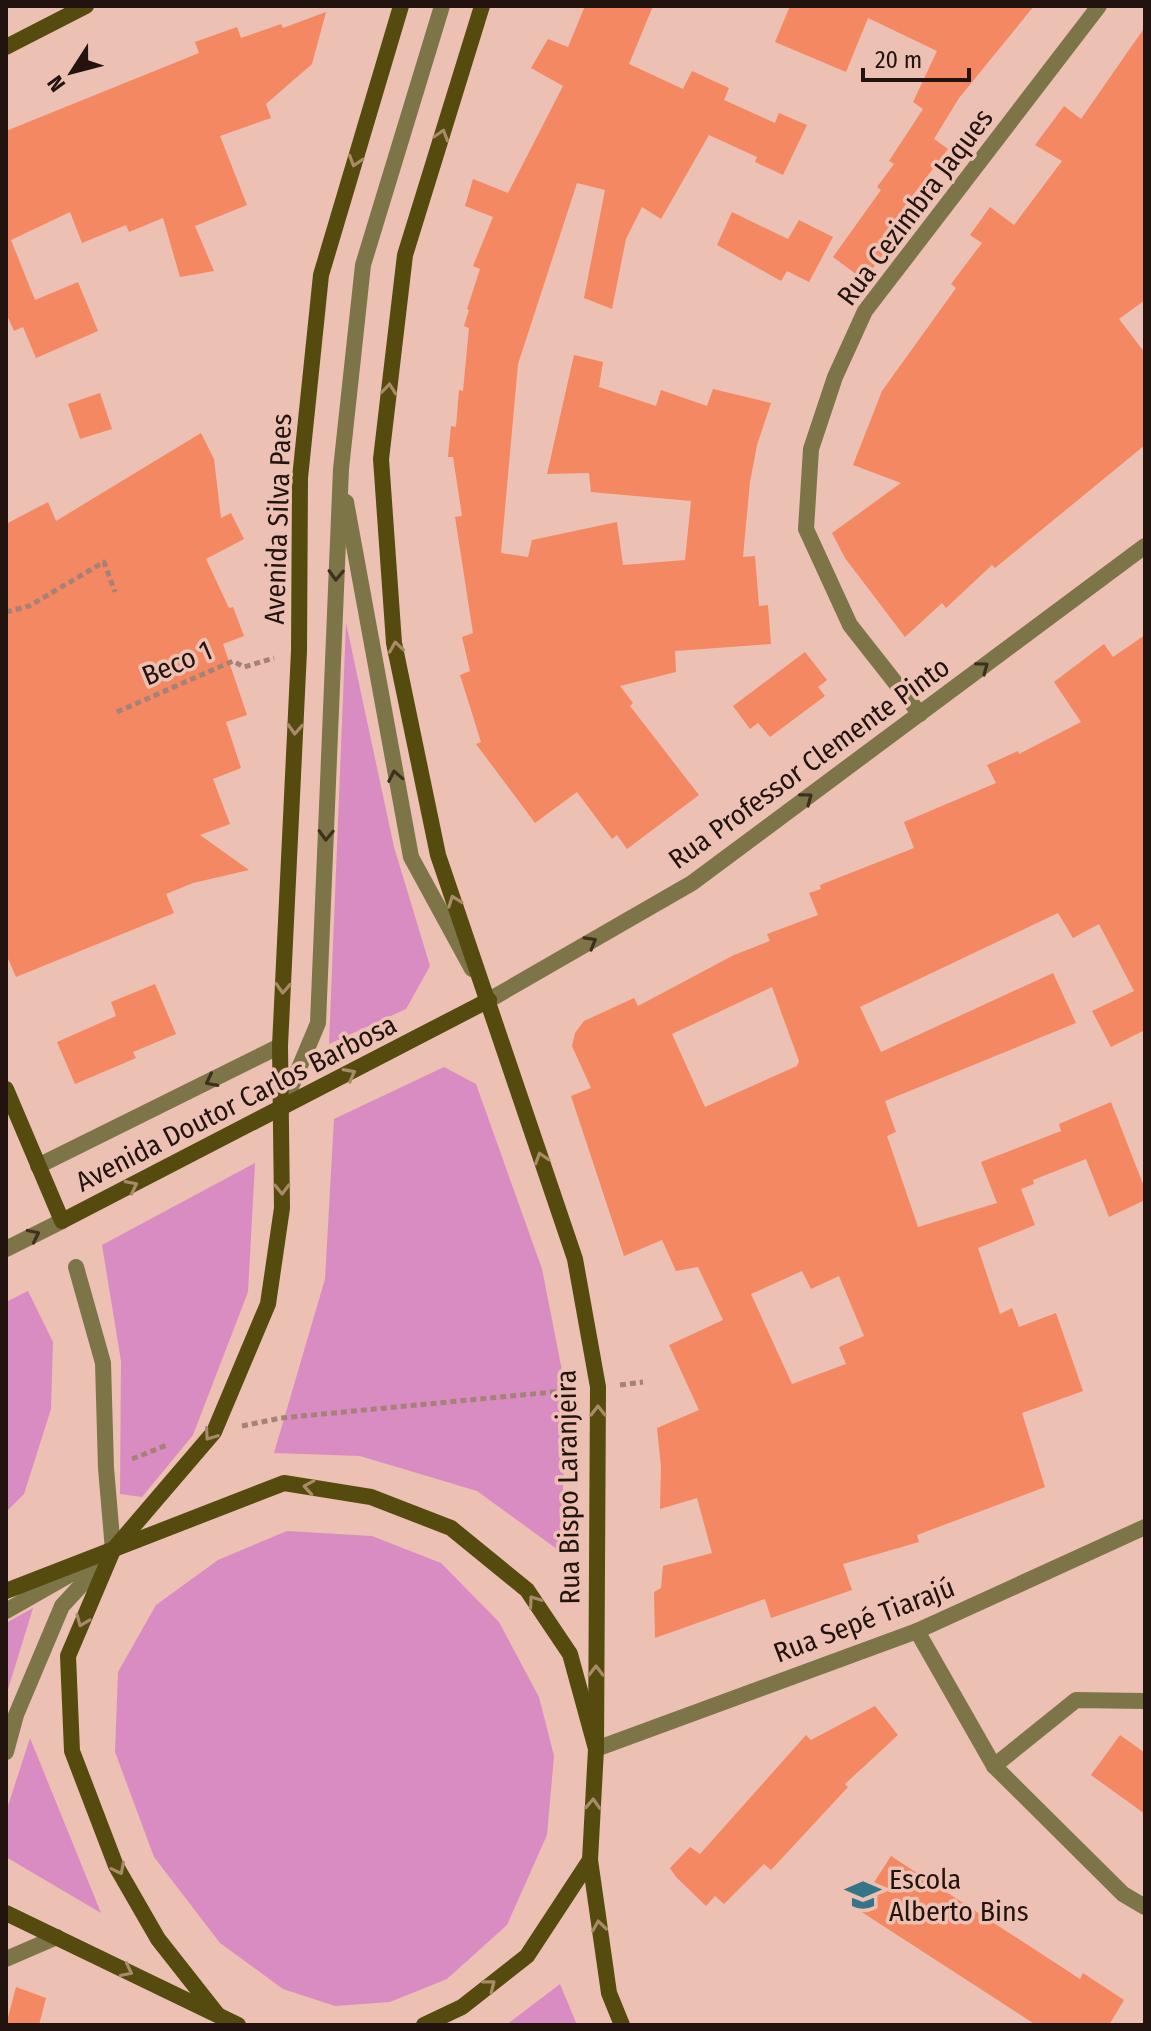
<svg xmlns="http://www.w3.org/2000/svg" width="1151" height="2031" viewBox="0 0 1151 2031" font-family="'Fira Sans Condensed',sans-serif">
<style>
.green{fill:#d98cc1}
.building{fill:#f48862;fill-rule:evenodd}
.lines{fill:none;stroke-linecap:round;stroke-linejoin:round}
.path{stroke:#a48277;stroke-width:5;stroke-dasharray:6 4;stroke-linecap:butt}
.service{stroke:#7d7547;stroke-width:16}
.minor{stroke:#7d7547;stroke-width:16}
.tertiary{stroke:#7d7547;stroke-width:16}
.secondary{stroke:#554b0e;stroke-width:16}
.oneway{stroke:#a88b68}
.oneway2{stroke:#3e301f}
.labels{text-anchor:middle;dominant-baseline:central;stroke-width:7;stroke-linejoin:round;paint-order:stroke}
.street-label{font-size:28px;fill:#23130e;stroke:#ecc0b2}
.poi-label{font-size:28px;fill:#23130e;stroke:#ecc0b2;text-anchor:start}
</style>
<rect width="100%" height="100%" fill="#ecc0b2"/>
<g class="green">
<polygon points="346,623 394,847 430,966 406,1009 329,1044"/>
<polygon points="444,1067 476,1084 542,1269 566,1391 561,1552 477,1491 360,1456 274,1453 325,1279 334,1119"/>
<polygon points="255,1163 248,1292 193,1435 142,1497 120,1494 121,1361 102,1245"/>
<polygon points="28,1291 53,1342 51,1409 24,1494 6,1512 6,1302"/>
<polygon points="287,1531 372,1536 441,1563 499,1622 539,1697 554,1756 547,1835 507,1925 447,1979 390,2002 335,2006 283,1989 220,1943 154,1857 115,1752 118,1672 156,1605 218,1560"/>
<polygon points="33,1608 6,1696 6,1623"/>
<polygon points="30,1738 101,1913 6,1857 6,1812"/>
<polygon points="560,1984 577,2025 506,2025"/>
</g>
<g class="building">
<polygon points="585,6 653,6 629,64 683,89 692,71 729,88 724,100 775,123 779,113 807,125 783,175 755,162 757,157 709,135 661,219 642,207 626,239 612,309 584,298 605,190 577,183 518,364 501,553 528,557 532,540 617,522 623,565 685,560 691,501 591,492 589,473 547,474 574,355 603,362 599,387 656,406 661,390 707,406 713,389 771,403 757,445 750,482 743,557 755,556 759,606 768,605 771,644 675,651 676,672 620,686 633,703 630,706 699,795 627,849 617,835 612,839 577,792 535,823 476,744 481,742 460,675 470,671 462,637 473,633 455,517 462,516 453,457 448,457 451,426 456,427 459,390 463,391 469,328 464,326 469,310 467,309 480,269 473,266 493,217 465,206 473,179 508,193 563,86 531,68 548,39 568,47"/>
<polygon points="790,6 1034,6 959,98 934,139 948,149 904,207 913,214 864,280 833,257 881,190 877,187 894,164 889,161 923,109 913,102 937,51 868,18 846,72 775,42"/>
<polygon points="326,12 312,64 266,104 271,118 220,136 247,205 195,226 214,271 180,277 163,218 129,232 126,225 82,243 70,212 11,240 35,300 78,282 98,331 36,358 23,327 14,331 6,313 6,131 199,53 195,42 237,27 241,38 281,24 283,28"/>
<polygon points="1145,27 1145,300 1119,319 1145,353 1145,445 995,568 992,565 946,608 942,603 905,637 845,558 832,533 901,483 853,465 882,391 956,288 951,284 982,243 970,235 990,207 1014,225 1062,161 1035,145 1064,106 1081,119"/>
<polygon points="732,212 788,239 799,220 833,237 809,282 787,271 781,281 717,245"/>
<polygon points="100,393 112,429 80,439 68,404"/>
<polygon points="201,433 214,459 221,518 231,513 244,539 206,559 229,608 233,607 244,636 223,644 247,715 226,722 241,768 213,779 230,824 200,835 249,870 193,883 166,894 174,913 16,977 6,954 6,524 48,502 56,521"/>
<path d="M1145,635V1030L1111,1047L1092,1011L1134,991L1099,924L1073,938L1058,913L860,1007L881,1052L1053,973L1076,1023L885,1101L896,1132L887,1136L918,1227L997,1203L981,1162L1061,1131L1059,1124L1111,1102L1145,1189V1200L1109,1217L1086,1159L1033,1180L1034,1184L1021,1189L1035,1225L978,1248L1000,1314L1012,1308L1019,1327L1056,1313L1083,1391L1022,1413L1045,1487L917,1535L919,1542L843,1564L852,1590L771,1618L765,1599L655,1638L654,1592L661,1588L663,1566L712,1553L697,1498L660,1509L661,1467L657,1428L699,1410L669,1345L723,1320L698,1267L676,1271L662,1240L624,1256L571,1096L591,1088L572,1046L575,1033L584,1021L634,998L638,1006L734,955L770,941L767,934L818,915L809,893L821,889L820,885L914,848L904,822L996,783L987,765L1018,751L1019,754L1081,722L1054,682L1104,644L1113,657ZM772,987L799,1061L797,1066L705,1107L672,1034ZM802,1271L811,1289L839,1276L864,1336L839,1347L846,1364L792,1384L751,1294Z"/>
<polygon points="805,652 827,680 818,687 825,696 770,737 758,723 750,729 733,706"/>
<polygon points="155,984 176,1034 133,1052 136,1058 75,1084 57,1042 116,1016 111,1002"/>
<polygon points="875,1706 898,1735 845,1784 848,1787 771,1870 764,1864 724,1904 715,1896 706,1906 676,1877 670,1868 690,1847 700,1854 806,1735 811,1740"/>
<polygon points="1120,1735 1145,1753 1145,1814 1091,1775"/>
<polygon points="891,1856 1080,1979 1083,1973 1124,2000 1109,2025 1036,2025 857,1909"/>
<polygon points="16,1987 46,1998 39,2025 6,2025"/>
</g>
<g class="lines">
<g class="path">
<polyline points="6,612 29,606 104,562 115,592"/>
<polyline points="117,712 233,661 244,667 274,658"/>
<polyline points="620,1385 643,1382"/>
<polyline points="242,1426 281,1418 574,1390"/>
<polyline points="132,1459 167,1445"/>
</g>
<g class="service">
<polyline points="346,502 411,857 472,969"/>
<polyline points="281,1111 318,1023 341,469 363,265 442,6"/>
<polyline points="6,1611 85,1566"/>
</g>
<g class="minor">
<polyline points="920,714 850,625 806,529 811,449 835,377 865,311 1099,6"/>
<polyline points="76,1267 103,1363 106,1468 113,1550"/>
<polyline points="994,1766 1076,1700 1145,1701"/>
</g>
<g class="tertiary">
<polyline points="489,1000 692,883 1145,546"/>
<polyline points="38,1166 280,1046"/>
<polyline points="6,1249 62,1221"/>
<polyline points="917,1631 994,1766 1123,1894 1145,1907"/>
<polyline points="596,1749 917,1631 1145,1527"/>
<polyline points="6,1752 16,1715 62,1606 110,1554"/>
<polyline points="6,1959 57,1937"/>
</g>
<g class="secondary">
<polyline points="482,6 405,255 381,459 394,643 438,855 575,1259 598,1387 596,1749"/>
<polyline points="6,47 86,6"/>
<polyline points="6,1089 62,1221 489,1000"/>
<polyline points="6,1591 284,1483 371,1497 451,1528 527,1590 570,1654 596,1749 590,1860 609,1993 622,2025"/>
<polyline points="6,1913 238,2025"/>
<polyline points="217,2014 158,1939 116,1866 72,1751 68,1656 113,1550 214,1432 268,1304 282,1208 280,1046 299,651 300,478 321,275 401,6"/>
<polyline points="424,2025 462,2007 527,1956 590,1860"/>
</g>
</g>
<defs><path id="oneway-chevron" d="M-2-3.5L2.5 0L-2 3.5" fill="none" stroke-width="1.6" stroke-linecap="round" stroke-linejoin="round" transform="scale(2)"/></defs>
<g class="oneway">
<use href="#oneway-chevron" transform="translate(442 135) rotate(-73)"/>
<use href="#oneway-chevron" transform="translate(355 161) rotate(107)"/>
<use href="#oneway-chevron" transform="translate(389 389) rotate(-84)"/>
<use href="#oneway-chevron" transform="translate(396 647) rotate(-99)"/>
<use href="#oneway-chevron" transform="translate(295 729) rotate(93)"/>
<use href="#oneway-chevron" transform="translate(454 901) rotate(-110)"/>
<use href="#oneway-chevron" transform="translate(283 988) rotate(93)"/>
<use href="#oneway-chevron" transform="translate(350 1074) rotate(-28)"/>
<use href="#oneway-chevron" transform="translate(541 1158) rotate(-108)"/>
<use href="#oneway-chevron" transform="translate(132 1186) rotate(-27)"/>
<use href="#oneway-chevron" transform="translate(282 1189) rotate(89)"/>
<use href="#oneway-chevron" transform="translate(598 1411) rotate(-90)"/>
<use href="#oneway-chevron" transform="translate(210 1435) rotate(125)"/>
<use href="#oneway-chevron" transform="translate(309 1487) rotate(-171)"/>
<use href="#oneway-chevron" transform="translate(534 1601) rotate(-125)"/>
<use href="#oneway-chevron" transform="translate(82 1621) rotate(112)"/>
<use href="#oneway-chevron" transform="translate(596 1671) rotate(-90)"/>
<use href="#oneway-chevron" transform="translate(593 1804) rotate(-87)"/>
<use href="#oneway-chevron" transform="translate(119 1869) rotate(63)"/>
<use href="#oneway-chevron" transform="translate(599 1926) rotate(-98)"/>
<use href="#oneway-chevron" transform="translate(127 1971) rotate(26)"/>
<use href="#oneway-chevron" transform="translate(490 1985) rotate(-38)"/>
</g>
<g class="oneway2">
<use href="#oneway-chevron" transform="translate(336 575) rotate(92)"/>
<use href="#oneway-chevron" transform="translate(983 667) rotate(-37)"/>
<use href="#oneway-chevron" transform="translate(395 776) rotate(-101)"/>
<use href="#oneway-chevron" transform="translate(807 798) rotate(-37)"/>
<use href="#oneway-chevron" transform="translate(326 835) rotate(92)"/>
<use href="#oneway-chevron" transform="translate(591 942) rotate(-30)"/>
<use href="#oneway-chevron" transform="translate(211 1081) rotate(153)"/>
<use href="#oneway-chevron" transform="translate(34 1235) rotate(-26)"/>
</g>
<defs>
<g id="school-bare" transform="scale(2.76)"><path d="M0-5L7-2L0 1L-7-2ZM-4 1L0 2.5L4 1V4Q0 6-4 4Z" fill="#347588" stroke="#ecc0b2" stroke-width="2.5" paint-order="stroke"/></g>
</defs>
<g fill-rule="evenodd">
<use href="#school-bare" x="863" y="1895"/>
</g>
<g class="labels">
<g class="street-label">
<text transform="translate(915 207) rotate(-53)">Rua Cezimbra Jaques</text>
<text transform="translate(278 519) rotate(-88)">Avenida Silva Paes</text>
<text transform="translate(177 663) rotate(-23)">Beco 1</text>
<text transform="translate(809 763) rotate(-36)">Rua Professor Clemente Pinto</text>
<text transform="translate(236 1103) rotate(-27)">Avenida Doutor Carlos Barbosa</text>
<text transform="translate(568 1487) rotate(-91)">Rua Bispo Laranjeira</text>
<text transform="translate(864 1620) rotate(-21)">Rua Sepé Tiarajú</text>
</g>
<g class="poi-label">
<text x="889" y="1879">Escola<tspan x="889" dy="32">Alberto Bins</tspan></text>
</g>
</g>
<rect width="1151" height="2031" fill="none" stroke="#23130e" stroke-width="16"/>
<g transform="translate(72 72) rotate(234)" stroke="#ecc0b2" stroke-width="6" paint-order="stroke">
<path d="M0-6L14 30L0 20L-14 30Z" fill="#23130e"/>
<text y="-12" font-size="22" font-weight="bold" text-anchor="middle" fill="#23130e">N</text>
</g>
<path d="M863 68v12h106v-12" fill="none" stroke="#23130e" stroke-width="4"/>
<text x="875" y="68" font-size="24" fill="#23130e" stroke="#ecc0b2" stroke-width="6" paint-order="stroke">20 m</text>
</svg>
